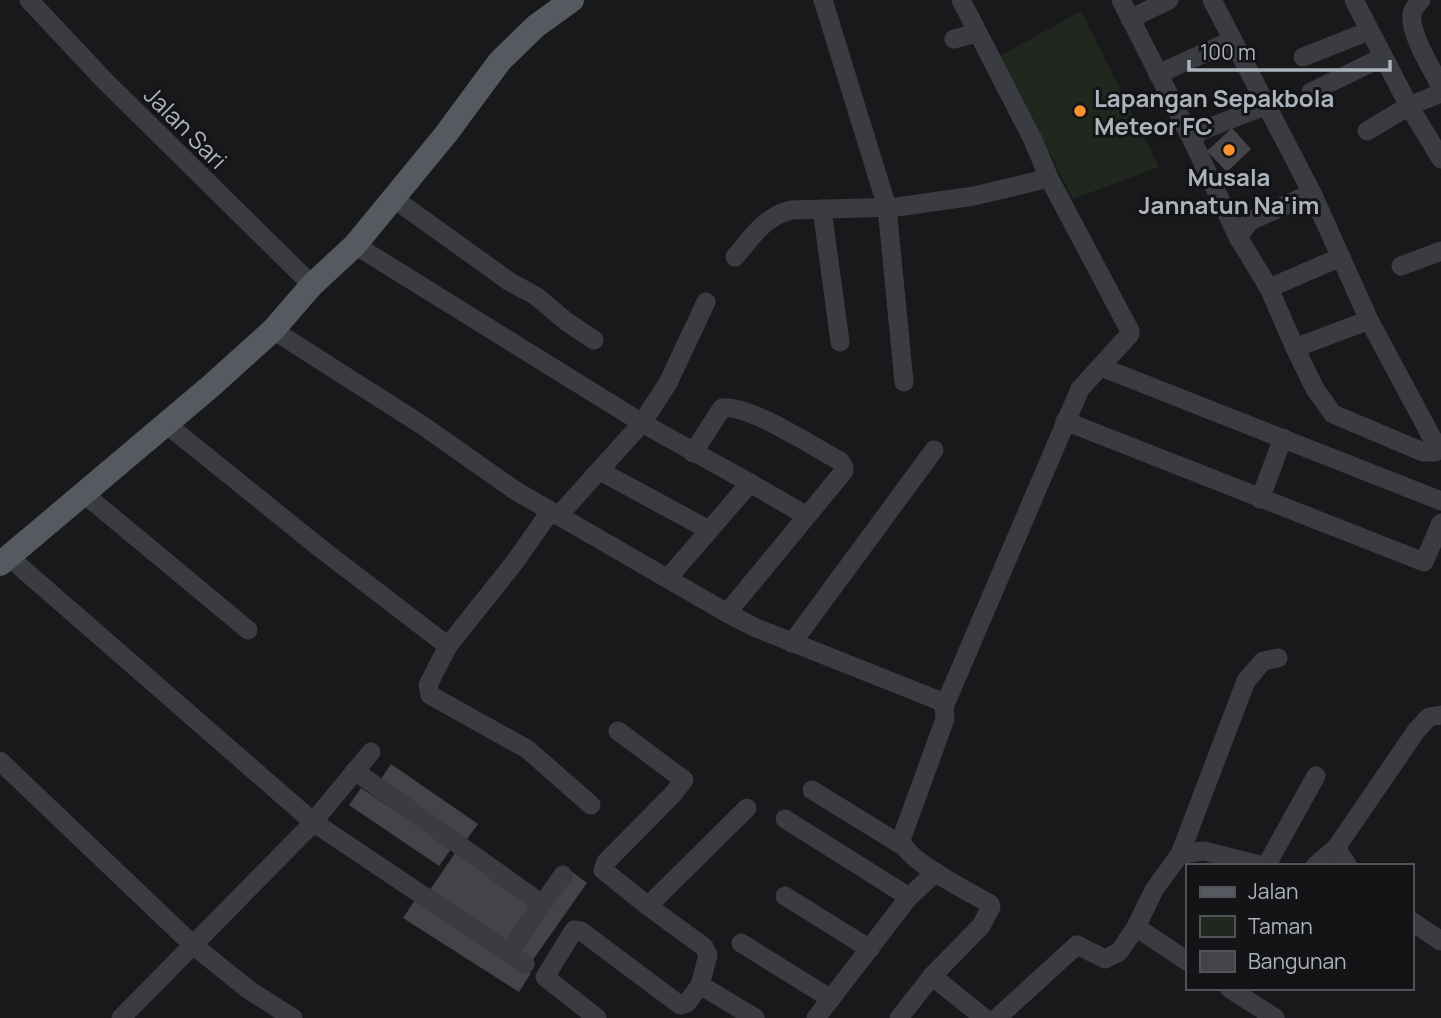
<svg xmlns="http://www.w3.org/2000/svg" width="1441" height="1018" viewBox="0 0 1441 1018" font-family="Manrope,sans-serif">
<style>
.park{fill:#1f271e}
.building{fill:#434448}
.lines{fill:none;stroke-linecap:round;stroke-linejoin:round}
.minor{stroke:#3a3c41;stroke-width:19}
.major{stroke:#555a60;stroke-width:24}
.poi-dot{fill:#fd902f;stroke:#141416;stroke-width:2.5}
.labels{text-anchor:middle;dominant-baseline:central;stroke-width:6;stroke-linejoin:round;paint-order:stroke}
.poi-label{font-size:24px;font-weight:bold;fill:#abb3bc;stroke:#141416;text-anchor:start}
.street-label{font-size:24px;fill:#abb3bc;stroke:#141416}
</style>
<rect width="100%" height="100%" fill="#19191b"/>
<polygon class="park" points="1081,11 1159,167 1073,199 1000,56"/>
<g class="building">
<polygon points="1232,128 1251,149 1227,172 1207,151"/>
<polygon points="391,764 478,824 467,839 381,779"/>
<polygon points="361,788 451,849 439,866 349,805"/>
<polygon points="455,853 534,905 509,942 430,890"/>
<polygon points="571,871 587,883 532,961 516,949"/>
<polygon points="415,900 531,973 519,992 403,918"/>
</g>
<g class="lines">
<g class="minor">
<polyline points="29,0 104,80 312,285"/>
<polyline points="823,0 887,207 904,382"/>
<polyline points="1121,0 1193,142"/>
<polyline points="1212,0 1312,193 1369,320 1437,447 1435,452 1423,452 1333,414 1315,389 1295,348"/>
<polyline points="1354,0 1409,106 1441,159"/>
<path d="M1421,0C1417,5 1413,8 1412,14C1409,33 1432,69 1441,87"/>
<polyline points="1130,19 1169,0"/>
<polyline points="954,39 977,33"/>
<polyline points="1303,57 1369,31"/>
<polyline points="1158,74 1233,40"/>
<polyline points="1311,92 1383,57"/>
<polyline points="1367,131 1409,106 1441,93"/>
<polyline points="393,198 510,282 536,296 567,322 594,340"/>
<polyline points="822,209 840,342"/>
<polyline points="1238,237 1193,142 1196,135 1203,130 1265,106"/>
<polyline points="355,245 642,423 750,483 668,578"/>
<path d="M735,257C752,237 764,217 791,210L897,207L974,196L1049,178L1033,140L961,0"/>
<polyline points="1341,257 1269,288 1295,348 1369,320"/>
<polyline points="1401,266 1441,251"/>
<polyline points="1269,288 1238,237 1250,221 1312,193"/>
<path d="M273,330L422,425L516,491L727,613L754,627L940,701L944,707L945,719L901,840C906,861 970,892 990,904L991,907L981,926L932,976L899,1018"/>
<polyline points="1101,367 1441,501"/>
<polyline points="1065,421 1424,562 1441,523"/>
<polyline points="165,423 320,548 448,646 514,563 550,512"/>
<path d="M693,453L722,408C747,403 815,448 840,461L844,467V471L807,516L750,483"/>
<polyline points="600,471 709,530"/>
<polyline points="83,493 248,630"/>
<polyline points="1260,499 1283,438"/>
<polyline points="558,516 642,423 668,383 706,302"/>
<polyline points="9,557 311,820 308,828 193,945 249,990 293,1018"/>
<polyline points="727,613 807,516"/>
<polyline points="792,643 934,450"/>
<polyline points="448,646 428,685 430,695 527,749 591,805"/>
<polyline points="944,707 1080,389 1130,334 1130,331 1049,178"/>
<polyline points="0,761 193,945 121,1018"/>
<polyline points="355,771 542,904"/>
<polyline points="812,790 903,846"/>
<polyline points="785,819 909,897"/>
<polyline points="313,822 525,964"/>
<polyline points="308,828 371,752"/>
<polyline points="1336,848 1348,866"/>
<polyline points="1180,854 1246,681 1263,661 1278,658"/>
<polyline points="1266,866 1316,776"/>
<polyline points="1315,866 1336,848 1416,731 1429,717 1441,715"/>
<polyline points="785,896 870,949"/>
<polyline points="648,906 747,808"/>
<polyline points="1411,921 1441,941"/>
<polyline points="1136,927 1187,961"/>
<polyline points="741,943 831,999"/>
<polyline points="508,953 563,875"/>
<polyline points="932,976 984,1018"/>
<polyline points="700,985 755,1018"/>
<polyline points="1229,988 1275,1018"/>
<polyline points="597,1018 545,977 574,930 581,931 680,1005 687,1003 700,985 708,955 704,947 648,906 603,870 606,862 673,794 684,780 618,731"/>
<polyline points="816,1018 909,897 936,872"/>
<polyline points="997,1018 1077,945 1105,959 1119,952 1136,927 1154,890 1180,854 1204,851 1264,866"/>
</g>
<polyline class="major" points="0,564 211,386 273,330 312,285 355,245 446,134 500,61 536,26 572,0"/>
</g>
<g class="poi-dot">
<circle cx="1080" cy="111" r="7"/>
<circle cx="1229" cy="150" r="7"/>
</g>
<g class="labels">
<g class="poi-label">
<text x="1094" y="97">Lapangan Sepakbola<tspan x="1094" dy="28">Meteor FC</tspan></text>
<text x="1229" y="176" text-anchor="middle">Musala<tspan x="1229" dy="28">Jannatun Na'im</tspan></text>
</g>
<g class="street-label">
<text transform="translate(186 127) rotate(45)">Jalan Sari</text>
</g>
</g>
<rect x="1186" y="864" width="228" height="126" fill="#141416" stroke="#505458" stroke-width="2"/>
<rect x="1200" y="887" width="35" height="10" fill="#555a60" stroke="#505458" stroke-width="2"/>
<text x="1248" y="899" font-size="21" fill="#abb3bc">Jalan</text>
<rect x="1200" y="916" width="35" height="21" fill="#1f271e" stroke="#505458" stroke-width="2"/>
<text x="1248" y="934" font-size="21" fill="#abb3bc">Taman</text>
<rect x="1200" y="951" width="35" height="21" fill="#434448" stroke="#505458" stroke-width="2"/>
<text x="1248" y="969" font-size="21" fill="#abb3bc">Bangunan</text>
<path d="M1189 60v10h201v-10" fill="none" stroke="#abb3bc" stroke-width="3.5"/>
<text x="1200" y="60" font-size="21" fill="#abb3bc" stroke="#141416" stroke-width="5" paint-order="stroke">100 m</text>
</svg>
